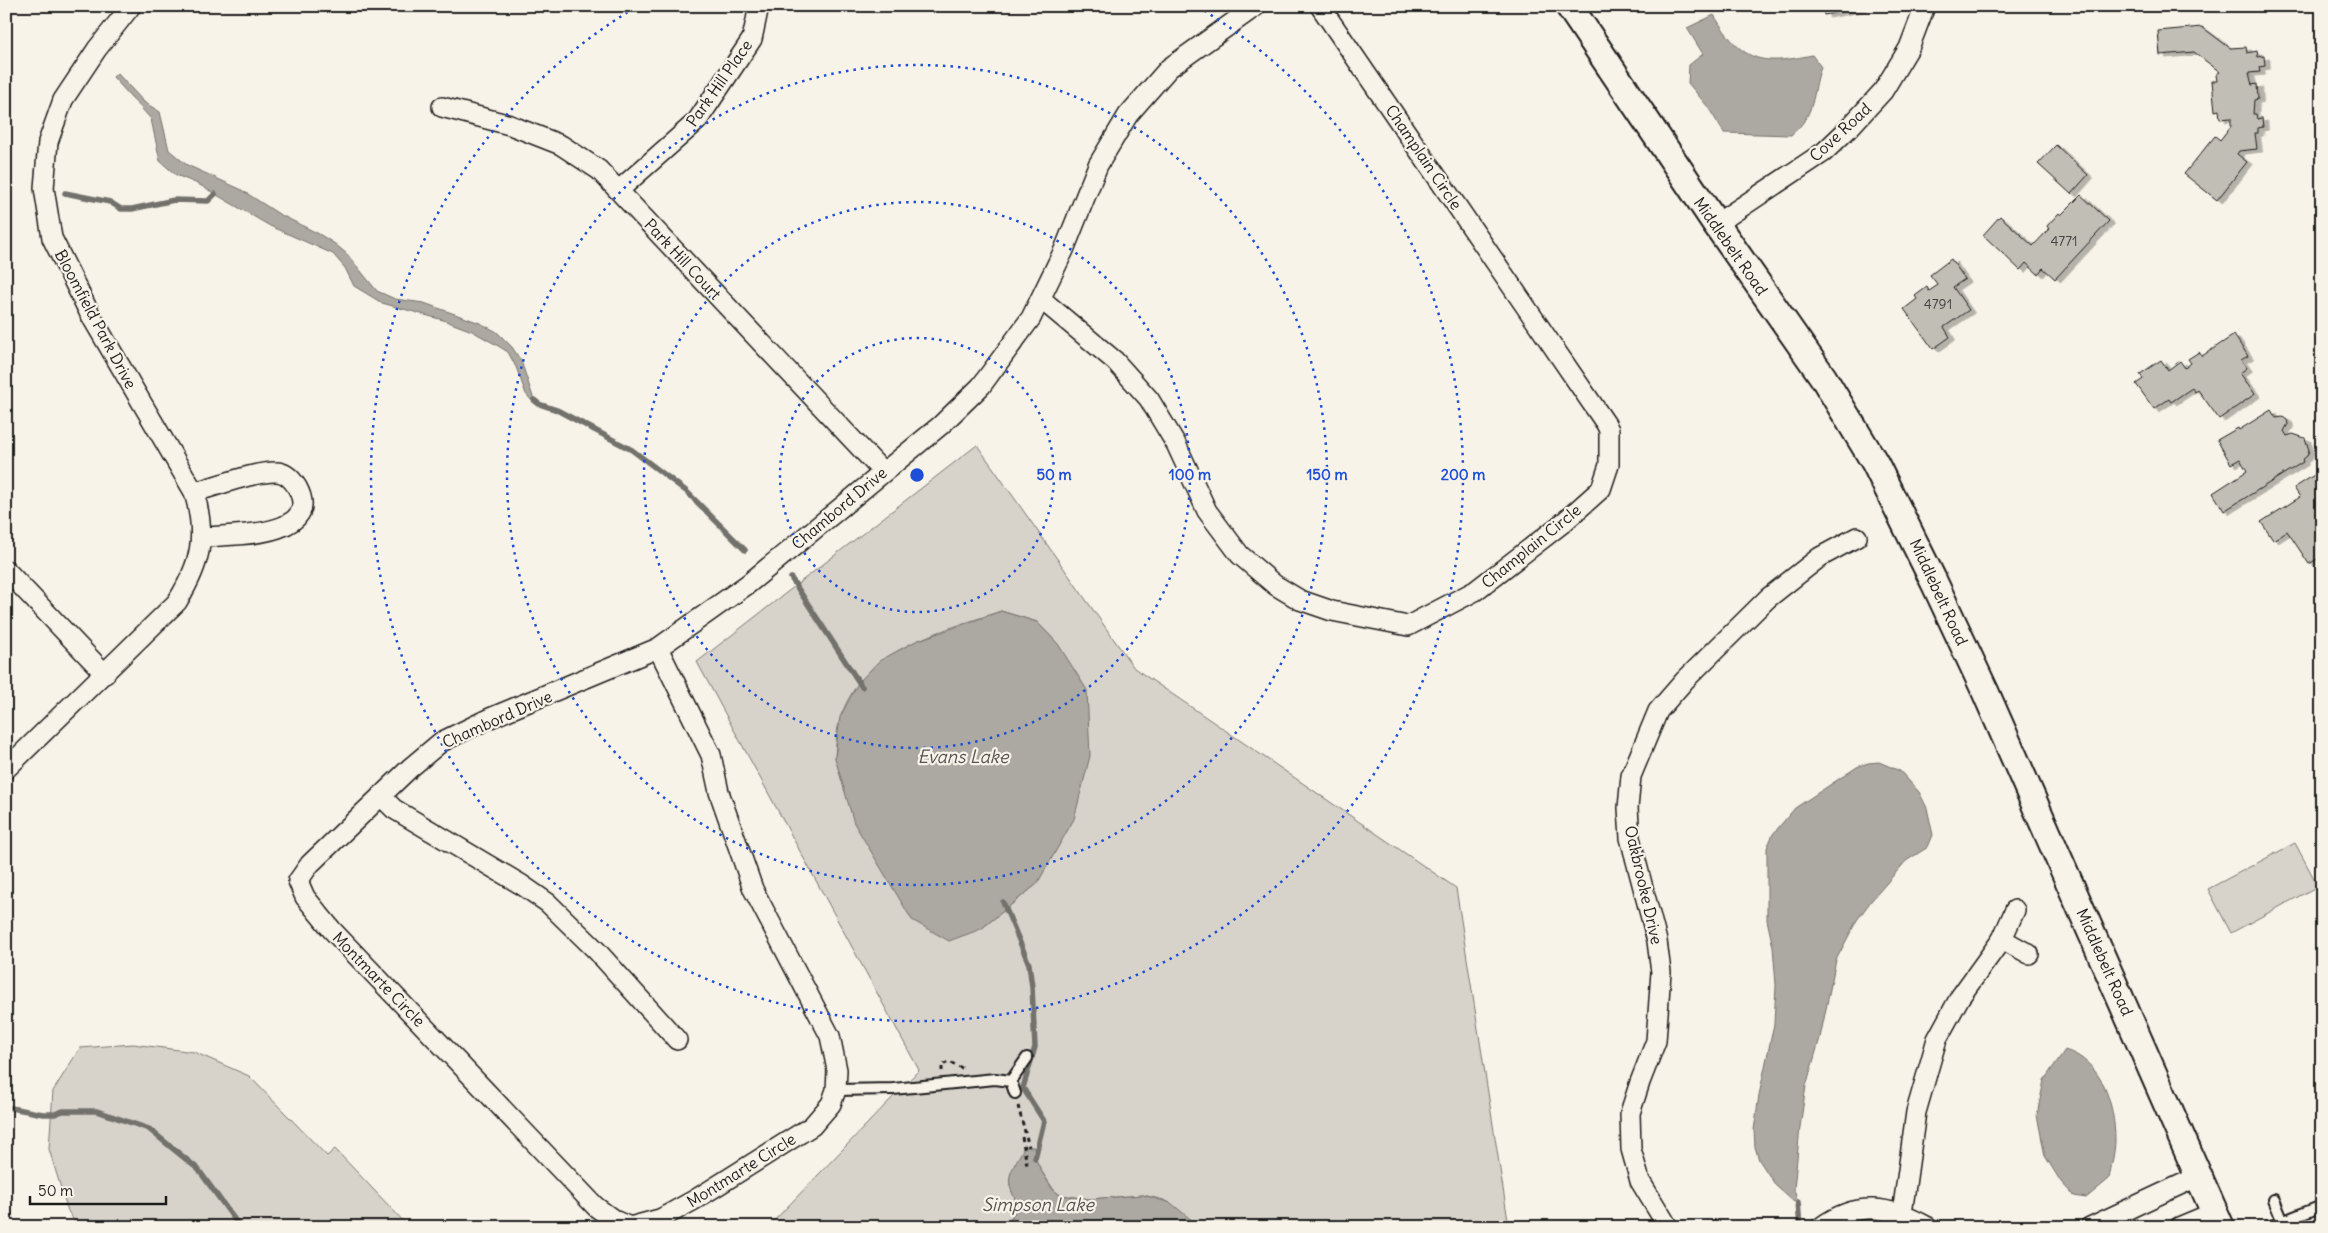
<svg xmlns="http://www.w3.org/2000/svg" width="2328" height="1233" viewBox="0 0 2328 1233" font-family="Delius,sans-serif">
<style>
.green{fill:#d7d3cb;stroke:#7a7874;fill-rule:evenodd}
.water{fill:#aca9a2;stroke:#72716c}
.lines{fill:none;stroke-linecap:round;stroke-linejoin:round}
.stream{stroke:#72716c;stroke-width:5.5}
.building{fill:#c0beb5;stroke:#1c1c1c;filter:url(#shadow)}
.lane-casing{stroke:#1c1c1c;stroke-width:14}
.street-casing{stroke:#1c1c1c;stroke-width:22}
.secondary-casing{stroke:#1c1c1c;stroke-width:30}
.path{stroke:#1c1c1c;stroke-width:3;stroke-dasharray:4 4;stroke-linecap:butt}
.lane{stroke:#f7f3e8;stroke-width:10}
.street{stroke:#f7f3e8;stroke-width:19}
.secondary{stroke:#f7f3e8;stroke-width:26}
.ring{fill:none;stroke:#1d4ed8;stroke-width:2.5;stroke-dasharray:2.5 5}
.labels{text-anchor:middle;dominant-baseline:central;stroke-width:4.5;stroke-linejoin:round;paint-order:stroke}
.number-label{font-size:14px;fill:#454442}
.street-label{font-size:16px;fill:#1c1c1c;stroke:#f7f3e8}
.water-label{font-size:18px;font-style:italic;fill:#565452;stroke:#f7f3e8}
.centre{fill:#1d4ed8;stroke:#f7f3e8;stroke-width:2.5}
.ring-label{font-size:15px;text-anchor:middle;font-weight:bold;fill:#1d4ed8;stroke:#f7f3e8;stroke-width:4.5;stroke-linejoin:round;paint-order:stroke}
</style>
<defs>
<filter id="shadow"><feDropShadow dx="5.5" dy="3" stdDeviation="0" flood-color="#0004"/></filter>
</defs>
<rect width="100%" height="100%" fill="#f7f3e8"/>
<filter id="ink" filterUnits="userSpaceOnUse"><feTurbulence type="fractalNoise" baseFrequency=".02" numOctaves="2"/><feDisplacementMap in="SourceGraphic" scale="10" xChannelSelector="R" yChannelSelector="G"/><feConvolveMatrix kernelMatrix="1 2 1 2 8 2 1 2 1" color-interpolation-filters="sRGB"/></filter>
<g filter="url(#ink)">
<g class="green">
<path d="M977,445L1134,668L1456,888L1509,1227H1200L1164,1200L1143,1195L1090,1199L1060,1195L1054,1190L1042,1172L1035,1158L1034,1147C1027,1155 1015,1164 1011,1174C1003,1193 1031,1200 1003,1227H768L919,1070L697,662ZM1001,611L1037,622L1058,644L1037,884L981,929L835,758C836,745 836,729 841,716C864,648 940,632 1001,611Z"/>
<polygon points="2295,843 2318,886 2231,933 2208,889"/>
<polygon points="133,1044 194,1052 249,1076 327,1156 335,1149 409,1227 78,1227 68,1211 49,1149 53,1091 80,1048"/>
</g>
<g class="water">
<path d="M1714,15C1742,62 1760,66 1812,55L1821,67C1811,96 1817,113 1791,135L1724,133L1708,107L1688,83L1689,65L1703,54L1687,28Z"/>
<polygon points="117,73 144,102 160,112 169,150 187,165 240,189 279,214 319,234 335,244 347,254 377,291 395,299 424,303 480,323 497,332 512,347 521,361 534,400 532,401 526,394 516,367 508,352 495,344 472,331 443,320 382,303 354,286 345,268 333,254 270,226 198,184 176,175 160,161 151,119 113,77"/>
<polygon points="1001,611 1037,622 1058,644 1087,690 1090,756 1074,819 1037,884 981,929 949,941 912,920 854,823 835,758 840,717 858,683 879,661 916,641"/>
<polygon points="1879,762 1900,771 1919,792 1927,808 1933,835 1928,847 1906,861 1871,901 1857,920 1836,960 1820,1038 1806,1086 1800,1127 1794,1190 1798,1202 1794,1202 1776,1186 1759,1160 1755,1147 1754,1130 1759,1095 1774,1024 1776,985 1773,947 1767,920 1767,848 1773,834 1795,808 1857,767 1868,763"/>
<path d="M2065,1050C2102,1061 2115,1105 2115,1140C2115,1152 2111,1166 2109,1179L2086,1198L2074,1196L2061,1182L2045,1156L2037,1115L2044,1080Z"/>
<path d="M1024,1147H1034L1035,1158L1042,1172L1053,1190L1060,1195L1090,1199L1143,1195L1171,1203L1200,1227H1003C1030,1201 1006,1197 1010,1176C1012,1167 1020,1156 1024,1147Z"/>
</g>
<g class="lines">
<g class="stream">
<polyline points="65,193 110,202 121,209 132,209 174,200 208,201 215,194"/>
<polyline points="534,400 539,404 557,410 632,450 686,491 745,550"/>
<polyline points="791,578 862,687"/>
<polyline points="1003,902 1029,964 1032,987 1035,1047 1023,1088 1044,1121 1035,1158"/>
<polyline points="6,1107 43,1114 55,1114 63,1111 97,1111 149,1129 198,1169 240,1227"/>
<polyline points="1798,1202 1800,1227"/>
</g>
</g>
<g class="building">
<polygon points="1822,6 1861,6 1861,8 1824,15"/>
<polygon points="2202,27 2230,48 2246,47 2247,53 2257,51 2258,57 2264,56 2265,66 2259,67 2260,72 2249,73 2252,85 2257,84 2258,99 2254,100 2253,114 2256,114 2257,119 2262,118 2263,127 2258,128 2258,133 2255,133 2257,149 2239,151 2237,154 2247,162 2217,200 2184,174 2215,136 2220,140 2231,126 2231,118 2220,119 2219,110 2215,111 2212,81 2217,81 2216,75 2220,72 2194,52 2160,55 2158,31"/>
<polygon points="2056,145 2088,175 2071,194 2038,164"/>
<polygon points="2081,195 2109,221 2055,279 2043,268 2038,274 2026,263 2020,270 1983,235 2000,216 2033,246 2049,229 2047,226 2059,213 2061,215"/>
<polygon points="1951,259 1965,279 1953,287 1969,310 1944,327 1950,337 1933,349 1904,309 1917,299 1915,296 1927,287 1929,291 1938,285 1930,275"/>
<polygon points="2234,335 2248,356 2241,360 2247,368 2240,373 2255,394 2219,419 2198,390 2195,392 2192,388 2171,402 2169,399 2154,409 2136,384 2143,379 2140,374 2161,360 2168,370 2180,361 2185,368 2191,363 2188,359 2199,352 2202,356"/>
<polygon points="2271,410 2276,418 2283,417 2287,420 2288,424 2284,431 2287,436 2293,434 2305,438 2309,450 2307,456 2302,460 2303,462 2224,511 2213,493 2247,471 2240,459 2231,464 2217,440 2238,428 2239,430"/>
<polygon points="2322,470 2322,556 2309,564 2287,531 2273,540 2261,522 2300,497 2294,488"/>
</g>
<g class="lines">
<g class="lane-casing">
<g id="lane">
<polyline points="1011,1081 1027,1058"/>
<polyline points="836,1090 893,1089 995,1079 1011,1081 1015,1093"/>
<polyline points="2274,1200 2285,1227"/>
<polyline points="2269,1227 2322,1206"/>
</g>
</g>
<g class="street-casing">
<g id="street">
<polyline points="442,107 510,125 561,145 599,170 883,472"/>
<polyline points="619,190 697,121 752,39 759,6"/>
<polyline points="1716,224 1824,152 1849,128 1883,91 1909,48 1925,6"/>
<polyline points="1041,299 1115,361 1149,399 1176,444 1207,511 1240,555 1275,585 1300,600 1332,611 1408,626 1475,591 1564,522 1601,489 1609,465 1609,430 1606,424 1320,6"/>
<path d="M194,492C218,486 252,472 276,472C286,472 292,479 297,487C325,538 229,535 202,537"/>
<polyline points="6,570 105,674"/>
<polyline points="658,648 711,755 719,792 753,889 830,1036 837,1070 836,1090 831,1104 812,1126 696,1199 660,1219 630,1227 614,1220 596,1207 332,930 305,897 298,881 310,864 410,768 441,742 490,718 658,648 748,584 941,425 981,386 1031,318 1064,250 1098,165 1128,115 1169,68 1256,6"/>
<path d="M6,769L177,602C201,563 207,537 194,492L91,316L52,238L44,188L48,142L63,100L97,49L131,6"/>
<polyline points="381,796 394,809 522,885 548,903 597,951 677,1040"/>
<polyline points="2002,939 2029,954"/>
<polyline points="1902,1214 1916,1112 1937,1039 1960,997 2002,939 2015,910"/>
<polyline points="1668,1227 1640,1181 1631,1149 1630,1113 1640,1082 1656,1041 1661,972 1657,941 1630,838 1628,808 1631,776 1658,711 1685,680 1768,598 1820,557 1857,537"/>
<path d="M1821,1227C1857,1200 1890,1206 1928,1227"/>
<polyline points="2090,1227 2199,1176"/>
<polyline points="2179,1227 2215,1212"/>
</g>
</g>
<g class="secondary-casing">
<polyline id="secondary" points="1569,6 1716,224 1823,377 1875,463 1934,582 1985,691 2221,1227"/>
</g>
<g class="path">
<polyline points="942,1071 942,1065 949,1062 964,1069"/>
<polyline points="1018,1106 1029,1147"/>
<polyline points="1022,1137 1027,1165"/>
</g>
<use href="#lane" class="lane"/>
<use href="#street" class="street"/>
<use href="#secondary" class="secondary"/>
</g>
</g>
<g class="ring">
<circle cx="917" cy="475" r="137"/>
<circle cx="917" cy="475" r="273"/>
<circle cx="917" cy="475" r="410"/>
<path d="M1198 7A546 546 0 1 1 636 7"/>
</g>
<g class="labels">
<g class="number-label">
<text x="2064" y="241">4771</text>
<text x="1938" y="304">4791</text>
</g>
<g class="street-label">
<text transform="translate(719 83) rotate(-55)">Park Hill Place</text>
<text transform="translate(1840 132) rotate(-43)">Cove Road</text>
<text transform="translate(1424 157) rotate(56)">Champlain Circle</text>
<text transform="translate(1731 246) rotate(55)">Middlebelt Road</text>
<text transform="translate(683 259) rotate(47)">Park Hill Court</text>
<text transform="translate(96 319) rotate(62)">Bloomfield Park Drive</text>
<text transform="translate(839 508) rotate(-40)">Chambord Drive</text>
<text transform="translate(1531 546) rotate(-39)">Champlain Circle</text>
<text transform="translate(1939 592) rotate(65)">Middlebelt Road</text>
<text transform="translate(497 719) rotate(-24)">Chambord Drive</text>
<text transform="translate(1644 885) rotate(77)">Oakbrooke Drive</text>
<text transform="translate(2105 962) rotate(66)">Middlebelt Road</text>
<text transform="translate(379 979) rotate(46)">Montmarte Circle</text>
<text transform="translate(741 1170) rotate(-32)">Montmarte Circle</text>
</g>
<g class="water-label">
<text x="963" y="756">Evans Lake</text>
<text x="1038" y="1204">Simpson Lake</text>
</g>
</g>
<circle cx="917" cy="475" r="8" class="centre"/>
<g class="ring-label">
<text x="1054" y="480">50 m</text>
<text x="1190" y="480">100 m</text>
<text x="1327" y="480">150 m</text>
<text x="1463" y="480">200 m</text>
</g>
<rect width="2328" height="1233" fill="none" stroke="#f7f3e8" stroke-width="25"/>
<rect x="12" y="12" width="2303" height="1208" fill="none" stroke="#1c1c1c" stroke-width="2" filter="url(#ink)"/>
<path d="M30 1196v8h136v-8" fill="none" stroke="#1c1c1c" stroke-width="2.5"/>
<text x="38" y="1196" font-size="15" fill="#1c1c1c" stroke="#f7f3e8" stroke-width="4" paint-order="stroke">50 m</text>
</svg>
